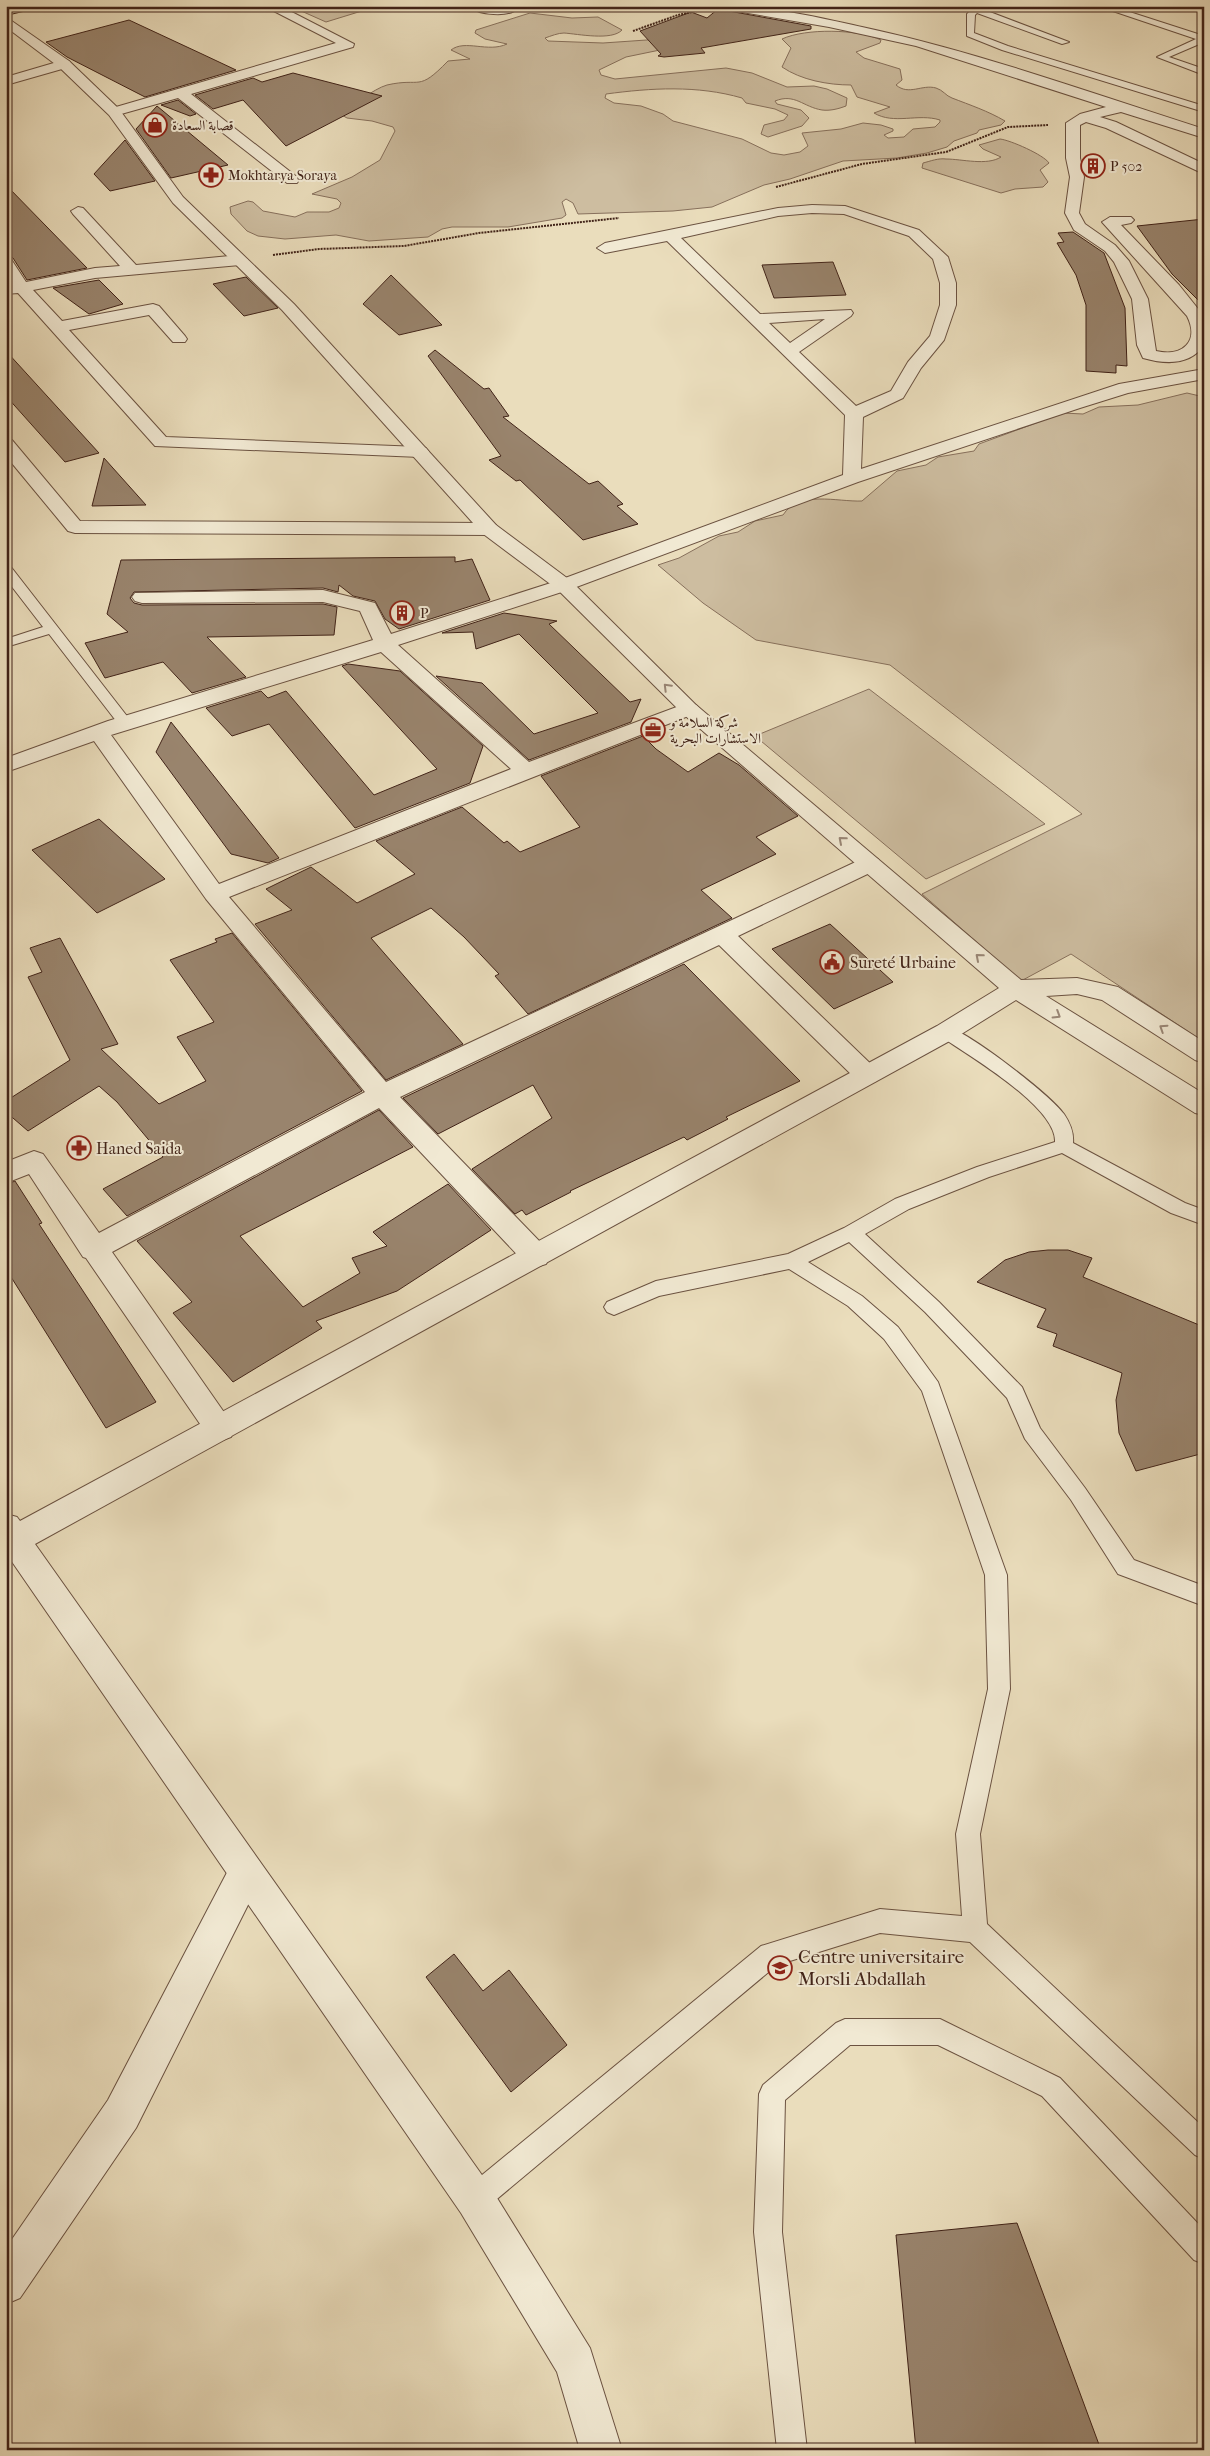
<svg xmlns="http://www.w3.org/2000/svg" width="1210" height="2456" viewBox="0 0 1210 2456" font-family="'IM FELL French Canon',Amiri,serif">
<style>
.green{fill:#cdbda0;stroke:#87705c}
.building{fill:#99846d;stroke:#412318}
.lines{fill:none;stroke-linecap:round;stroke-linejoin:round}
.service-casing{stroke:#6b5241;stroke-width:2}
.minor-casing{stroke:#6b5241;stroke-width:2}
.tertiary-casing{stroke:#6b5241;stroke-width:2}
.secondary-casing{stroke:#412318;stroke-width:2}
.path{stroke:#412318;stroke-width:2;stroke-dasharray:2 1;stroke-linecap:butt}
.service{fill:#f1e9d3;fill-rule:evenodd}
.minor{fill:#f1e9d3;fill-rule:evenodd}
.tertiary{fill:#f1e9d3;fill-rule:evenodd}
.secondary{fill:#f1e9d3;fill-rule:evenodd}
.oneway{stroke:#998676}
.labels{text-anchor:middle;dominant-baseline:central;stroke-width:4;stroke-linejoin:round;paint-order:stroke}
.far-poi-label{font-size:14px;fill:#412318;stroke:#f1e9d3;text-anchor:start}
.poi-label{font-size:16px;fill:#412318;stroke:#f1e9d3;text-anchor:start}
.near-poi-label{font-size:19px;fill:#412318;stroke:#f1e9d3;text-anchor:start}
</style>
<rect width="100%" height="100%" fill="#eaddbc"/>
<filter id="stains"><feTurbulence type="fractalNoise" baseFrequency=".004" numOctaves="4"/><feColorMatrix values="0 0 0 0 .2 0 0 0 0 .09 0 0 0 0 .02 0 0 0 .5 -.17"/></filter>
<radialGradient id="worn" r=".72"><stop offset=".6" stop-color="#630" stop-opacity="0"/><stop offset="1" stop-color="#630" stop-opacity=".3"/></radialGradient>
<g class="green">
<polygon points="290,6 356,6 365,10 326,22"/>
<path d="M530,13L572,18L598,17L622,30C612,41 578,34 564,33C558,33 551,36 545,38L548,41L603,43L661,39L660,50L626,57L599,70L601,75L615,79L726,68L752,73L787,87L814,86L827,89L847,98L846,106C838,109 830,111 822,110C803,107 795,93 775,101L777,104L801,110L809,118L802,126L768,137L761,134L764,125L784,120L788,115L775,109L746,103L742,98C697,85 651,88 606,94L605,98L614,103L641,106L663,114L673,121L742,139L771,153L784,155L800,152L808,146L802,133L841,129L863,123L881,125L893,129V131L884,135L888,138L904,137L913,129L935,127L940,122V120C918,113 894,125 874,113L890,107L857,97L851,85C828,85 801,80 782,67L791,48L782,39C806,28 858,29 881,40L880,43L856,52L864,58L900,69L902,80L896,85C909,96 922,84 936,88C943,90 946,96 952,98C970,105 988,111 1005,121L1001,125L979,130L977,133L954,141L947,147L927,153L897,158L843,161L790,179L764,185L712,207L673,211L578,214L573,203L566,199L562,202L566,215L562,218L508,227H452L442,229L428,237L369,241L336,235L285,239L258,236L247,231L231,214L230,207L248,201L253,202L263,211L295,217L307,212H329L339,208L341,203L337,199L312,194L352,177L380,160L395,131L393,127L372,121L347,118L340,114C353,106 373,89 387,85C422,77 417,93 448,61L470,59L451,50C465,39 488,53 507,44L485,39L475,33L476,30Z"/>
<path d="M1000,139C1010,140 1044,155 1049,163L1040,170L1048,182L1043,187L1015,189L1001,193L922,168L923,163C931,161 938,158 946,159C962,159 987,166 1001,157L983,149L979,145Z"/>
<path d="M1187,393L1204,397V1042L1071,954L1021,981L922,894L1082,814L890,665L756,640L703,603L658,565L679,558L719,536L738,532L755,521L783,515C799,490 837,502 862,501L897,471L926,465L938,457L974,451L979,444L1063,413L1083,414L1099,407L1138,405Z"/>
<polygon points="869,689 1045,824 926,879 755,736"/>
</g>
<g class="building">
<polygon points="718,9 811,26 811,29 701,48 705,53 664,57 658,56 661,54 640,31 691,12 707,18"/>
<polygon points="129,20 202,54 236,70 145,97 67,57 46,42"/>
<polygon points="293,73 382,96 286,146 243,100 213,109 195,95 253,78 262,82"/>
<polygon points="178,100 196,114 190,116 161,105"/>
<polygon points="157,106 228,165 171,178 136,129"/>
<polygon points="125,140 155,181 110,191 94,174"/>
<polygon points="6,185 87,268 27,280 13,258 6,255"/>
<polygon points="1204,219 1204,306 1172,274 1137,226"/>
<polygon points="1073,232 1104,253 1125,308 1127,366 1116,365 1116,373 1086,371 1086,305 1076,275 1057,243 1064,242 1058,233"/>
<polygon points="833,262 846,295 774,298 762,265"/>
<polygon points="391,275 442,325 399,335 363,304"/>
<polygon points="246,277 278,308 244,316 213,284"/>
<polygon points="99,280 123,304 89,314 53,288"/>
<polygon points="435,350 484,389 489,388 509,416 503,417 589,484 598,481 623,504 617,506 638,524 583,540 520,480 516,481 489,460 501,456 428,356"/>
<polygon points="6,351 99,453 65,462 6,396"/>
<polygon points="104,458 146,505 92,506"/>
<polygon points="455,557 455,562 472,559 490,600 399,629 385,619 375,601 353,596 339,585 338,592 323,588 134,592 130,598 134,603 142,605 323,604 337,607 334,635 207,637 246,677 192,693 163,662 105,678 85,643 128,632 107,614 121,560"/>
<polygon points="504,613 557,621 549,624 630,702 641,699 631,722 529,760 436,676 482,683 534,734 598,713 519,634 476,649 473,632 442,633"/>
<polygon points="348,664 400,671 483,746 470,783 355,828 269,724 232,736 206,708 261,691 268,698 286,691 374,795 437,769 342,666"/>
<polygon points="171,722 279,858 268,863 231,854 156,752"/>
<polygon points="643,736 656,749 688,772 719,753 739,765 798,816 756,837 776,854 701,890 732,918 528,1014 495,976 499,974 464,937 431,908 371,938 463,1044 386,1080 255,924 292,910 266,889 311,867 357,903 415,874 376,841 462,807 504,843 507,841 520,852 580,827 541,776"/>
<polygon points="99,819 165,879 97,913 32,850"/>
<polygon points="830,924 893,982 834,1009 772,949"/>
<polygon points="232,933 362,1091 127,1216 103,1189 163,1157 117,1102 99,1086 28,1131 6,1112 6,1101 70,1060 28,977 42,972 30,948 60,938 118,1044 101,1049 159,1104 206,1081 177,1037 214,1022 170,960 217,942 215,939"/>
<polygon points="684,964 800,1081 726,1117 728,1119 687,1140 684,1137 570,1191 571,1192 526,1215 522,1210 515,1214 472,1169 552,1118 533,1085 438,1134 403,1098"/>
<polygon points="379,1110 413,1147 240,1236 303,1307 360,1273 352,1258 387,1246 373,1232 448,1184 491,1230 397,1291 316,1321 322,1328 233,1382 173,1313 192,1302 137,1241"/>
<polygon points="15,1181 42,1223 39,1224 156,1402 106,1428 6,1269 6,1185"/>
<polygon points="1048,1250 1068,1250 1092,1258 1083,1277 1204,1327 1204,1453 1136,1471 1119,1433 1116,1400 1122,1373 1053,1346 1057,1334 1037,1327 1046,1309 977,1282 1005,1260 1029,1252"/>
<polygon points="454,1954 483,1991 509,1970 567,2045 511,2092 426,1977"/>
<polygon points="1017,2223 1101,2450 916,2450 896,2235"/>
</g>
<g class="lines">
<g class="service-casing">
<g id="service">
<polygon points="975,6 985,6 982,9 1069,42 1062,44 977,13 975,15 974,33 1008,46 1204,106 1204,112 1002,50 967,36 967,14"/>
<polygon points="1098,6 1111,6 1204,36 1204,42 1169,57 1204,69 1204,75 1157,57 1196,39"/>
<polygon points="6,566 11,567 130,720 132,723 130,726 120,726 49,634 6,647 6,639 43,627 6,579"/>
<path d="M946,1026C970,1033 1048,1093 1064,1114C1070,1123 1074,1132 1073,1143L1185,1203L1204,1210V1225L1171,1213L1062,1153L989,1177L909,1209L865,1234L939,1302L1022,1387L1040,1428L1085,1488L1134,1560L1204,1586V1606L1118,1574L1071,1500L1025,1439L1007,1398L925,1312L849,1242L808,1262L862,1296L898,1327L938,1382L1007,1575L1010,1689L980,1834L987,1924L1204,2128V2159L1195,2155L970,1942L880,1933L777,1965L485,2209L475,2212L465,2209L462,2199L465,2189L761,1946L880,1909L962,1916L956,1834L988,1689L985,1575L922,1391L884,1339L848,1306L789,1269L659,1296L614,1315L607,1312L604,1307L607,1302L656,1281L788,1254L844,1228L895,1199L977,1167L1055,1142C1057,1107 968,1055 940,1036L937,1032L940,1028Z"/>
<polygon points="845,2019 940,2019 1060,2078 1204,2230 1204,2264 1194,2260 1042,2096 938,2045 850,2045 785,2100 782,2232 807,2450 777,2450 754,2232 759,2094 763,2085 836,2023"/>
</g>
</g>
<g class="minor-casing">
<g id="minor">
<polygon points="264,6 280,6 354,44 353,47 191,94 297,177 299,180 297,183 287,183 178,98 114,116 107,112 109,109 336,43"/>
<path d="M469,6H517L518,8C509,18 478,15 469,6Z"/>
<path d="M724,6C771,6 817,17 862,27C978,52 1091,93 1204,129V138L1121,112L1100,117L1116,122L1204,164V174L1106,128L1086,122L1080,125V158L1084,177L1079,213L1085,224L1115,245L1129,261L1148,299L1156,351C1182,357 1200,342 1187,316L1102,222L1110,217H1131L1134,220L1131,223L1121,225L1179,285L1203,315L1204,345C1190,366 1164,364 1143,358L1137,345L1132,299L1114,262L1105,251L1074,230L1065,213L1070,177L1066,158V123L1080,114L1106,107L916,46L829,27L730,10Z"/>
<polygon points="64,60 69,61 71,64 69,67 6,85 6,77"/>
<path d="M812,205L845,206L919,230L948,257L956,283V305L944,340L921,368L903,398L863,417L861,469L1119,384L1204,369V379L1128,393L1080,408L858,482L571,589L398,645L529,762L682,705L689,703L696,705L700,709L696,713L229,897L386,1082L862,859L870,857L878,859L881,864L878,869L738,936L876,1069L880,1075L876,1081L867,1084L858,1081L719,945L400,1097L546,1248L550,1256L546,1264L536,1267L526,1264L379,1108L112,1252L235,1428L231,1437L220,1441L209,1437L86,1258L83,1257L29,1174L6,1183V1162L34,1151L43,1154L99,1233L365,1092L206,899L94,741L6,772V758L108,721L373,640L360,611L323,602L142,603L135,601L132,597L135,593L323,590L375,603L391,634L557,581L843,475L845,415L667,241L605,253L597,248L605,243L778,208ZM812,213L844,214L909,236L933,259L940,283V305L930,336L908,362L891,391L856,406L799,352L851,316L853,313L851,310L760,314L681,238L778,216ZM825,319L790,343L769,323ZM381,652L511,769L219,884L111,735Z"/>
<polygon points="78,207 83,208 136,265 240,255 248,260 240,265 95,278 33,290 62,321 153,304 159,306 185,336 187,339 185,342 173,342 149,315 69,330 166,437 420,447 426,448 429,452 426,456 420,457 155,446 18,293 6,294 6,286 12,284 6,275 6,257 11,259 26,282 95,268 120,266 73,214 71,211"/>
<polygon points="6,439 12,440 80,521 489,523 496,525 498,529 496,533 489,535 75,533 68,531 6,456"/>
<polygon points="246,1855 259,1861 264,1873 136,2128 20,2298 6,2304 6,2248 108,2100 233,1861"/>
</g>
</g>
<g class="tertiary-casing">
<polygon id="tertiary" points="6,17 69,61 119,109 183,197 294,304 496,525 571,581 696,705 1021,980 1077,978 1118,987 1204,1042 1204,1063 1195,1060 1102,1000 1077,994 1046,996 1204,1094 1204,1115 1195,1113 1016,1000 955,1038 35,1544 489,2185 590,2348 622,2450 580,2450 557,2372 461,2213 6,1553 6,1514 17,1517 20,1521 937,1026 999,988 682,713 557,589 482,533 282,310 173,203 109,115 59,67 6,27"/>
</g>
<g class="secondary-casing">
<polygon id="secondary" points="33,6 31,9 6,15 6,7"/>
</g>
<g class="path">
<polyline points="633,31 678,15 706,9"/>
<polyline points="776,187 862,164 946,152 1008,127 1048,125"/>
<polyline points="273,255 319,249 404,246 479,233 619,218"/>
</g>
<use href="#service" class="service"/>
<use href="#minor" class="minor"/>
<use href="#tertiary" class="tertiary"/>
<use href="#secondary" class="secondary"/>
</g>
<defs><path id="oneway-chevron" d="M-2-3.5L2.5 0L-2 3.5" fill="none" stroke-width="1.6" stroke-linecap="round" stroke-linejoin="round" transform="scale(1.25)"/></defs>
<g class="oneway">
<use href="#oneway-chevron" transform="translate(667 687) rotate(-135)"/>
<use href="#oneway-chevron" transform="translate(842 840) rotate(-139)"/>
<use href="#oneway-chevron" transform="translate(979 957) rotate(-139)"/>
<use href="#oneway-chevron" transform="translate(1057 1015) rotate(32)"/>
<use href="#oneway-chevron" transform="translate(1163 1028) rotate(-147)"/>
</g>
<defs>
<g id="shop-ring" transform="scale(1.25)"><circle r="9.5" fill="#f1e9d3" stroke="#8f2418" stroke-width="1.5"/><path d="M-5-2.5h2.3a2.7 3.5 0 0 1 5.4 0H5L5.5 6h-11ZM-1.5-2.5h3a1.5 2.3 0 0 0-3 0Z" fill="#8f2418"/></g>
<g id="building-ring" transform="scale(1.25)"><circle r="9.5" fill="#f1e9d3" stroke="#8f2418" stroke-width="1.5"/><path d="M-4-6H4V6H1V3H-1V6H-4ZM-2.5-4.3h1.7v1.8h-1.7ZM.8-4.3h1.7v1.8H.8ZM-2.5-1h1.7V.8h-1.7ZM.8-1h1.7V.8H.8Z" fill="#8f2418"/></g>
<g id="pharmacy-ring" transform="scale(1.25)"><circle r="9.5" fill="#f1e9d3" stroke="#8f2418" stroke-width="1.5"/><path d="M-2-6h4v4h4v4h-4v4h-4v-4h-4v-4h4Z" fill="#8f2418"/></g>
<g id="office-ring" transform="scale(1.25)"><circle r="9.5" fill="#f1e9d3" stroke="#8f2418" stroke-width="1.5"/><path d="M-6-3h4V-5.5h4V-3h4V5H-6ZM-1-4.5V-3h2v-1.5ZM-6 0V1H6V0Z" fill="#8f2418"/></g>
<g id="civic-ring" transform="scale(1.25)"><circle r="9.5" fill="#f1e9d3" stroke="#8f2418" stroke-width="1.5"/><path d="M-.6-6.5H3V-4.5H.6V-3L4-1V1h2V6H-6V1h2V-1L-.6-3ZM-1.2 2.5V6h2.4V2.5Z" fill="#8f2418"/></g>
<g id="university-ring" transform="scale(1.25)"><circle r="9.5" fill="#f1e9d3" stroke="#8f2418" stroke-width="1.5"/><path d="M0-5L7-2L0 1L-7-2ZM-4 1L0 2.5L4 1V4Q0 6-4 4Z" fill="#8f2418"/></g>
</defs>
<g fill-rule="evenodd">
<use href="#shop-ring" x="155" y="125"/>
<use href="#building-ring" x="1093" y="166"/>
<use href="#pharmacy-ring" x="211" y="175"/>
<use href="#building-ring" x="402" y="613"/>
<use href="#office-ring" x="653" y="730"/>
<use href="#civic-ring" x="832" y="962"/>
<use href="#pharmacy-ring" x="79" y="1148"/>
<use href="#university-ring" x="780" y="1968"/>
</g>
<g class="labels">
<g class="far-poi-label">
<text x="172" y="125">قصابة السعادة</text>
<text x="1110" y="166">P 502</text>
<text x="228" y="175">Mokhtarya Soraya</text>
<text x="420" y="613">P</text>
<text x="670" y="722">شركة السلامة و<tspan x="670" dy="16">الاستشارات البحرية</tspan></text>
</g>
<g class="poi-label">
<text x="850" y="962">Sureté Urbaine</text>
<text x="96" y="1148">Haned Saida</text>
</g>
<g class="near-poi-label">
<text x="798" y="1957">Centre universitaire<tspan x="798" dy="22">Morsli Abdallah</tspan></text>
</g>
</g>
<rect width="1210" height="2456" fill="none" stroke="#eaddbc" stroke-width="25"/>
<rect x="8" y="8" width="1195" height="2441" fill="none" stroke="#412318" stroke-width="2.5"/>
<rect x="12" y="12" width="1185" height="2431" fill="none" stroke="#412318"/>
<rect width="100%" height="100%" filter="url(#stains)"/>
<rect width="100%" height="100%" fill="url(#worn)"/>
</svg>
